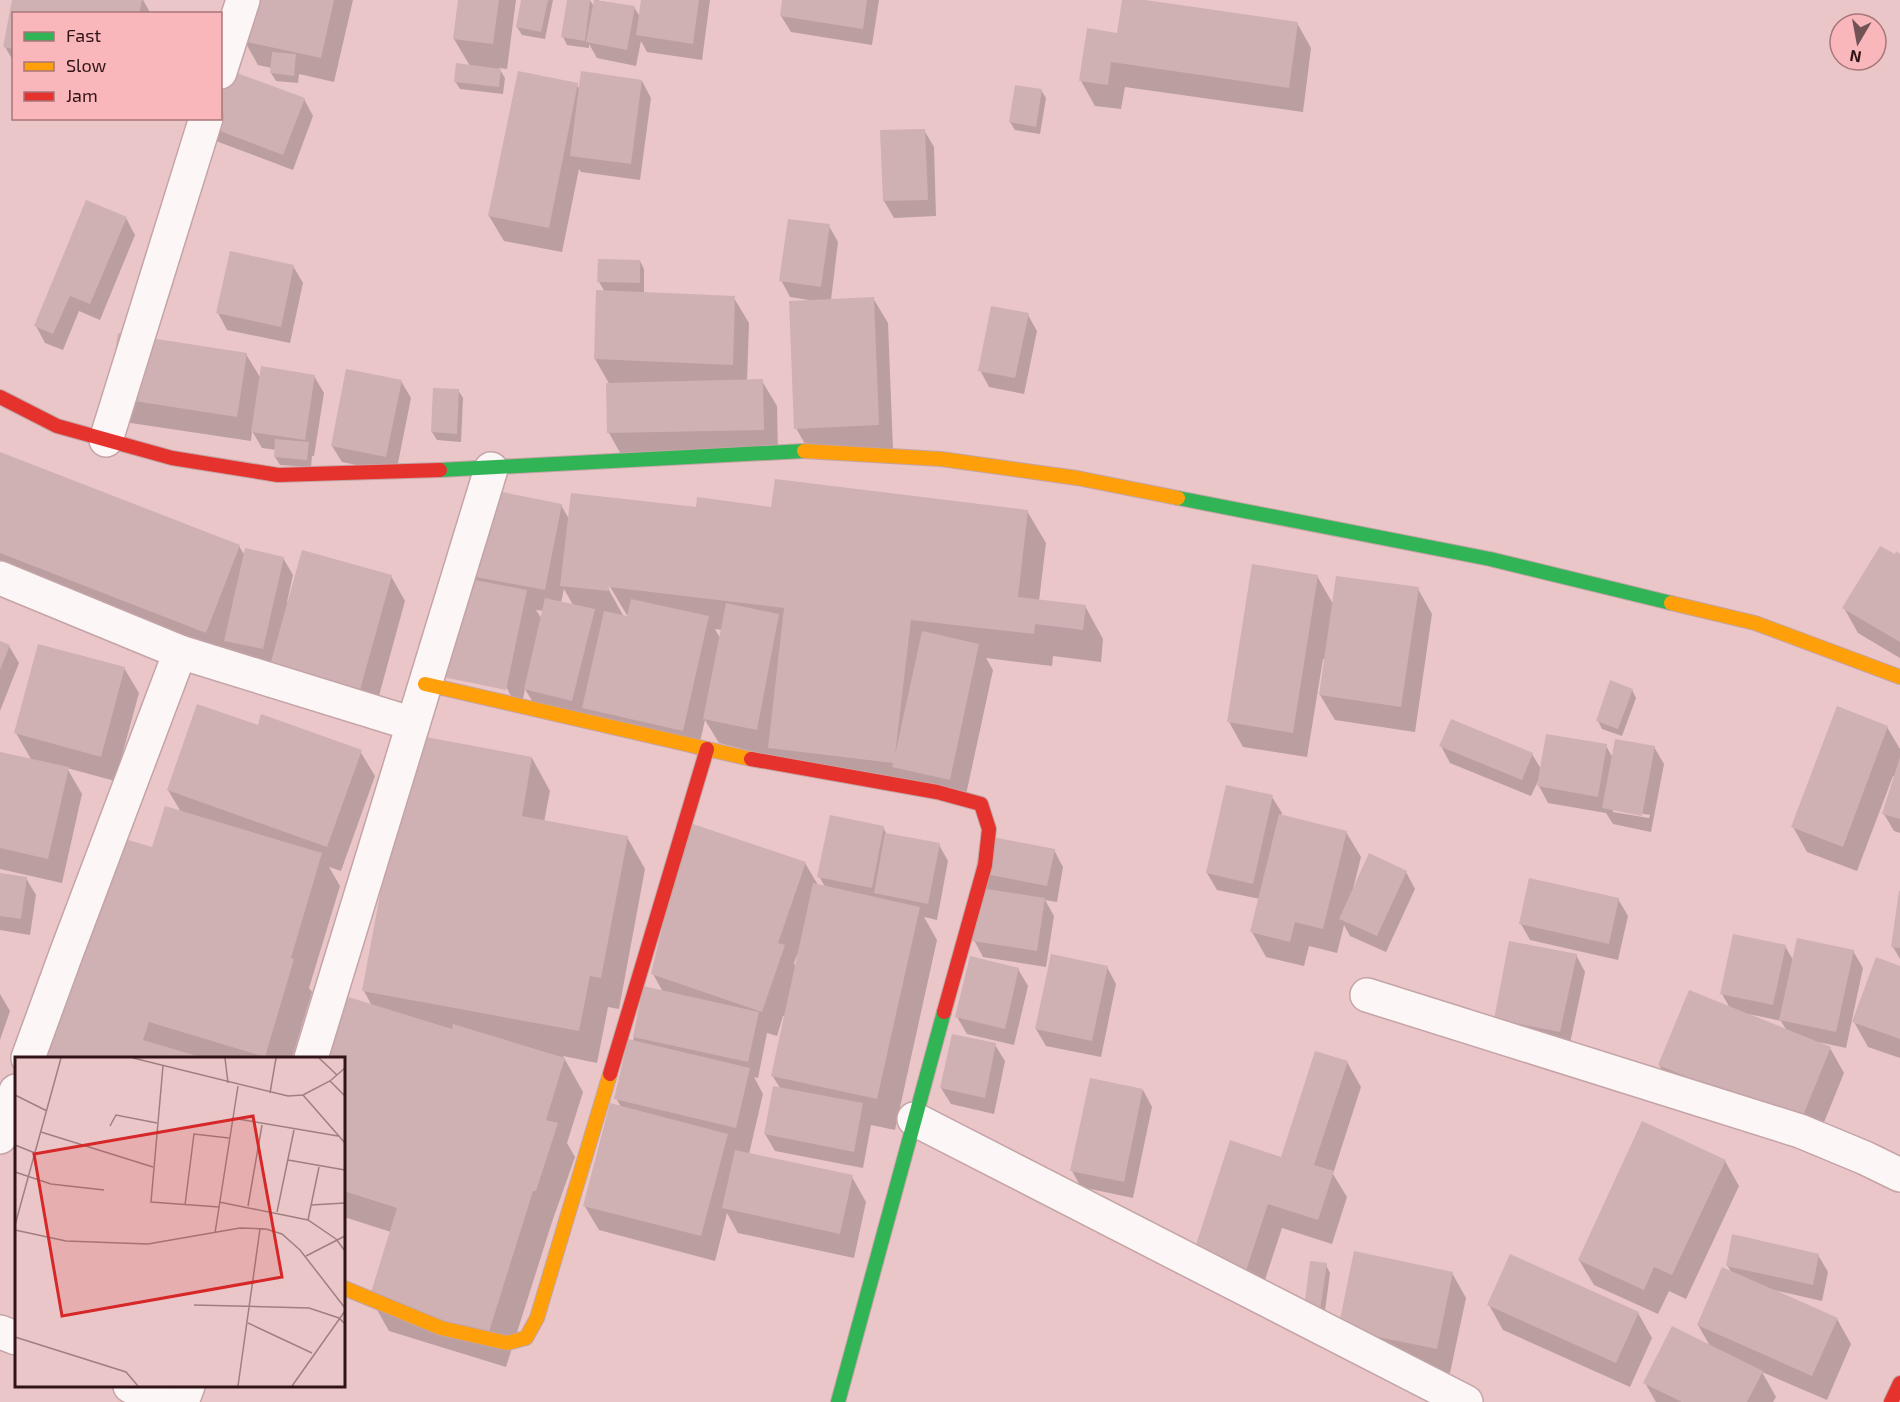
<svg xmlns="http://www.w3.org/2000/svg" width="1900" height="1402" viewBox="0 0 1900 1402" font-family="'Exo 2',sans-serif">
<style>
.shadow{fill:#0003;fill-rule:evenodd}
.building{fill:#cfb0b3}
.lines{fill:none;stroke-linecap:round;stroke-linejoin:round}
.street-casing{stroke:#c4a4a6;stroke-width:36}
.fast-casing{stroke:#c4a4a6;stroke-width:16}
.slow-casing{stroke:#c4a4a6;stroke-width:16}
.jam-casing{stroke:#c4a4a6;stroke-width:16}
.street{stroke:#fcf6f7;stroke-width:33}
.fast{stroke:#30b455;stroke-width:14}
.slow{stroke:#ff9f0a;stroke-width:14}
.jam{stroke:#e5322d;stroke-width:14}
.inset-road{fill:none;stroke:#a07f81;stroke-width:1.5}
.view{fill:#d62828;fill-opacity:0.15;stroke:#d62828;stroke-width:3}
.inset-edge{fill:none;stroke:#311417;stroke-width:3}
</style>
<rect width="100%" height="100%" fill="#eac6c8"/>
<g class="shadow">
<polygon points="14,0 143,0 151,14 14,14 14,62 5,47"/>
<polygon points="253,0 353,0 334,82 299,74 298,83 276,81 271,73 272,68 258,65 244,40"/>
<polygon points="459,0 516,0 507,69 499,68 505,78 503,94 460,89 455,81 470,66 454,39"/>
<polygon points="523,0 553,0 545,39 522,35 517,27"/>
<polygon points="568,0 590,0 594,7 595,0 634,7 640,17 642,0 710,0 702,60 647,52 641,41 636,66 597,58 589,44 589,48 567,45 563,37"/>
<polygon points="784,0 879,0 872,45 791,32 781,16"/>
<polygon points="1124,0 1135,0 1297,23 1311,48 1303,112 1125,87 1121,109 1095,106 1081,81 1119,35"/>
<polygon points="642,81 651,98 640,180 581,172 579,169 562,252 504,241 489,216 577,85 580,90"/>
<polygon points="1041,90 1046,98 1040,134 1015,130 1010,122"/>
<polygon points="304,99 313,116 293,170 216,141 206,125"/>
<polygon points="924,130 934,147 936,216 894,218 884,201 882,131"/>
<polygon points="126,218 135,235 100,320 79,311 63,350 45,343 36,326"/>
<polygon points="829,226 838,242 831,300 873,298 888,323 893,450 810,453 796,428 809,300 790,297 781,280"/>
<polygon points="640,261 644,269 644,294 734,298 749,323 747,381 762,381 777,406 778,455 623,458 609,433 608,385 610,385 595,359 605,292 599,282"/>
<polygon points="293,266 303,283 290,343 227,330 218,313"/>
<polygon points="1028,315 1037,331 1024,394 989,387 980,370"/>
<polygon points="246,354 261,379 314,376 324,393 314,456 312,456 311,467 280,465 275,457 276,450 262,448 252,431 251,441 124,422 110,397"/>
<polygon points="401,381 411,398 396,473 342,462 332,446"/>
<polygon points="458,390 463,398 461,442 437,440 432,432"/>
<polygon points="0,453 239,546 245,556 283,558 293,575 287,602 391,576 405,601 374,714 235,657 231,649 224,665 0,577"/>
<path d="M561,505L569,519L698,509L1027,511L1046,543L1039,601L1085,606L1103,639L1101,662L1053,656L1052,666L986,658L993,670L964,804L719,743L705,720L697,755L535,706L525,689L520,714L451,577ZM606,580L628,617H624L604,581ZM564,589L573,605L561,603ZM536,610L544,611L542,619ZM715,629L722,630L720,638Z"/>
<polygon points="1900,555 1900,658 1858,633 1844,608 1895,556"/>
<polygon points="1317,576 1333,604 1418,589 1432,614 1415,732 1335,720 1320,695 1325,659 1323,659 1307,757 1243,747 1229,722"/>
<polygon points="0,643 9,646 19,663 0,711"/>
<polygon points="124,668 139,693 115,781 67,768 82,794 62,883 0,869 0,754 32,761 16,733"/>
<polygon points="1632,690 1636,698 1622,736 1602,729 1598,721"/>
<polygon points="1887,727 1900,749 1900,833 1894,831 1884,814 1895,777 1893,776 1857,871 1807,852 1793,827"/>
<path d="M1441,746L1532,754L1541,769L1606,746L1613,758L1654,747L1664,764L1651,832L1613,824L1606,813L1548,803L1539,786V779L1531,796L1450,763ZM1613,808L1650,815L1649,818L1613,812Z"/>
<polygon points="360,751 375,776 341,871 329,867 340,886 309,988 312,992 292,1058 35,1058 153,849 181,812 168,790"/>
<polygon points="532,758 550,791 544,822 627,837 645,869 619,1009 608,1007 597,1063 563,1056 583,1092 567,1143 575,1157 552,1222 506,1367 389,1331 371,1299 391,1232 344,1217 344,1058 327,1058 372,1006 364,991"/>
<polygon points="1272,797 1282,813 1281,816 1346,832 1361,857 1353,889 1406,872 1415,889 1386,952 1350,936 1344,925 1337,953 1309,946 1304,966 1266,957 1252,932 1260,899 1217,890 1207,873"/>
<path d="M883,827L887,835L939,845L948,861L937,920L924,917L937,940L895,1130L871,1125L863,1168L775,1151L765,1134L780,1088L772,1075L785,1016H783L777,1036L767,1033L758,1078L754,1077L763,1094L749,1154L852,1177L866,1202L854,1258L738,1233L727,1213L715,1261L599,1230L584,1205L621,1107L616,1098L634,1037L663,992L653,974L805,863L818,885L825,887L819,876ZM797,955H799L796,967L794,963Z"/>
<polygon points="1054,850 1063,867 1057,902 1045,900 1054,916 1046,967 983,957 974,940 977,872"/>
<polygon points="0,874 26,878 36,895 30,935 0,930"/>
<polygon points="1900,893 1900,959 1893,947"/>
<polygon points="1618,899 1628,916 1618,960 1530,940 1521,924"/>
<path d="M1785,946L1793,960L1853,951L1863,968L1846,1048L1818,1042L1830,1048L1844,1073L1814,1147L1674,1090L1659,1065L1730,1008L1722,994ZM1749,1014L1781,1021L1787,1031Z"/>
<polygon points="1576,955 1585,972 1569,1048 1495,1018"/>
<polygon points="1107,967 1116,984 1101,1057 1046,1046 1036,1029"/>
<polygon points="1900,967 1900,1058 1868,1047 1854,1022"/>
<polygon points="1018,969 1028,986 1014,1045 967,1034 957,1017"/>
<polygon points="0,994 10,1011 0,1040"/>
<polygon points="995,1045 1005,1061 994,1114 951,1104 941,1088"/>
<polygon points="1347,1062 1361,1087 1333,1174 1347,1197 1332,1244 1282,1228 1257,1304 1206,1287 1191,1262 1282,1159"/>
<polygon points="1143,1090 1152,1107 1133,1198 1081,1187 1072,1171"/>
<polygon points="1725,1161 1739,1186 1686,1299 1669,1291 1658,1314 1594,1285 1579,1260"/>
<polygon points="1818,1255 1828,1272 1822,1301 1774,1290 1837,1319 1851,1344 1827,1400 1762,1372 1776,1397 1773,1402 1656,1402 1645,1383 1710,1346 1698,1325 1732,1273 1727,1265"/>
<polygon points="1311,1263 1326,1265 1330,1273 1323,1326"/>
<polygon points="1452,1273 1466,1298 1450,1373 1353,1353 1339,1328"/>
<polygon points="1489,1305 1638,1313 1652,1338 1630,1387 1503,1330"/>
</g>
<g class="building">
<polygon points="12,0 142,0 139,14 14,14 14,49 3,47"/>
<polygon points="251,0 334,0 321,58 242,41"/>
<polygon points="458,0 499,0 493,44 453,39"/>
<polygon points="521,0 548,0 541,32 516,27"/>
<polygon points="567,0 590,0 585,41 561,37"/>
<polygon points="594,0 635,6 627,50 586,42"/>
<polygon points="641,0 699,0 693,44 636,35"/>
<polygon points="782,0 867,0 863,29 780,16"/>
<polygon points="1122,0 1145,0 1298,22 1289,88 1111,62 1108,85 1079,81 1087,28 1117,33"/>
<polygon points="272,52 296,54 294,76 270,73"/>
<polygon points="456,63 501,69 499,87 454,82"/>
<polygon points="226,69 305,98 283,155 204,125 220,118 220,82"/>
<polygon points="518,71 578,83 549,228 488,216"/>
<polygon points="581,71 642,80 631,164 570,156"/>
<polygon points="1015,85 1042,89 1036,127 1009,122"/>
<polygon points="925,129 928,200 883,201 880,130"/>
<polygon points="86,200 127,217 90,304 70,296 53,334 34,326"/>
<polygon points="788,219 830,224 821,287 779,281"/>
<polygon points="230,251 294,265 281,327 216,313"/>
<polygon points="598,259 640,260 640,283 597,282"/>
<polygon points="596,290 735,296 733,365 594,359"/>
<polygon points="874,297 879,425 794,429 789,301"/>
<polygon points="991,306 1029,313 1015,378 978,371"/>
<polygon points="118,333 247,353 237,417 108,397"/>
<polygon points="261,366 315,375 305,440 251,432"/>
<polygon points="346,369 402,380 386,457 331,446"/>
<polygon points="763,379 764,430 607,433 606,383"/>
<polygon points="433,388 459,389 457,434 431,432"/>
<polygon points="275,439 309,442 307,460 274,457"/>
<polygon points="0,452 240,545 206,633 0,553"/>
<polygon points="775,479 1028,510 1018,597 1086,605 1083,630 1035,624 1034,634 911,620 895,755 922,631 979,644 950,780 892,767 893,763 768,748 784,608 609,587 608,591 560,586 571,493 696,507 697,497 771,507"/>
<polygon points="472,486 562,504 545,590 455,573"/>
<polygon points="1880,546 1895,554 1896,551 1900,554 1900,642 1842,608"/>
<polygon points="245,548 284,557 263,649 224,641"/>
<polygon points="302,550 392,575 360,690 270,665"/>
<polygon points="1252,564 1318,575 1293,733 1227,722"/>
<polygon points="450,575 527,590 506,690 429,674"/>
<polygon points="1336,576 1419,587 1401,707 1319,695"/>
<polygon points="545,598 595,609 572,701 524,689"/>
<polygon points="631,599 709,616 683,731 582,708 604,611 627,616"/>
<polygon points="726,603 779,614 757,730 703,719"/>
<polygon points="0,641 10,645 0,670"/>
<polygon points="38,644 125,667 101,757 14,733"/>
<polygon points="1610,680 1633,689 1618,729 1596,721"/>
<polygon points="197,704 258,725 261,714 362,750 327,847 167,790"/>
<polygon points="1837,706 1888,726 1843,847 1791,827"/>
<polygon points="1451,719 1533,753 1522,780 1439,746"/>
<polygon points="410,734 532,757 522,816 628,836 601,978 590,976 579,1031 362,991"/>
<polygon points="1546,734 1607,744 1598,797 1537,786"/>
<polygon points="1615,739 1655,746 1642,816 1602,808"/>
<polygon points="0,752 69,767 48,859 0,848"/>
<polygon points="1900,757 1900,819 1882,814"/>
<polygon points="1226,785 1273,795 1253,884 1206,873"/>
<polygon points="165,806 322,853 291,958 294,959 265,1057 149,1022 143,1040 204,1058 34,1058 101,832 152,847"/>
<polygon points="1279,814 1347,831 1323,929 1295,922 1290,942 1250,932"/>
<polygon points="830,815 884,826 872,888 817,877"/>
<polygon points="687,822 806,862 778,943 785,945 762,1012 651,974"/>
<polygon points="885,833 940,843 928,904 874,893"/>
<polygon points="982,835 1055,849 1047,886 975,872"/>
<polygon points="1369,853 1407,871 1377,936 1339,919"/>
<polygon points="0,873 27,877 21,919 0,916"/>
<polygon points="1529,878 1619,898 1609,944 1519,924"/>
<polygon points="813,883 920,907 877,1099 771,1076"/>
<polygon points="980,888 1045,898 1037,951 972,941"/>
<polygon points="1899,891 1900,891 1900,948 1891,947"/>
<polygon points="1733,934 1786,945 1773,1005 1720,994"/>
<polygon points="1797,938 1854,950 1836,1032 1779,1020"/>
<polygon points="1509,941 1577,954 1560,1032 1494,1019"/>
<polygon points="1051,954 1108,966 1092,1041 1035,1029"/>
<polygon points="970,956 1019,968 1005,1029 955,1017"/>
<polygon points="1876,957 1900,966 1900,1039 1852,1022"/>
<polygon points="643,986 759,1012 748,1062 633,1037"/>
<polygon points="1689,990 1831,1047 1800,1123 1658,1065"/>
<polygon points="345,996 452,1029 453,1024 565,1058 546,1120 558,1123 536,1191 533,1191 488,1335 369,1299 397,1208 344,1191 344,1058 326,1058"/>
<polygon points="952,1034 996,1043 985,1098 940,1088"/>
<polygon points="628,1039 750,1068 736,1128 614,1099"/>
<polygon points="1315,1051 1348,1061 1314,1165 1334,1171 1318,1220 1268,1204 1243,1280 1190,1263 1230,1140 1281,1157"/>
<polygon points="1090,1078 1143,1089 1124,1182 1070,1171"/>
<polygon points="773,1086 863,1103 854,1152 764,1134"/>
<polygon points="610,1103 728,1134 701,1236 583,1206"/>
<polygon points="1642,1121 1726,1160 1672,1275 1654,1267 1644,1290 1578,1260"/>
<polygon points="735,1150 853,1175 840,1234 722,1208"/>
<polygon points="1732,1234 1819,1254 1813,1285 1726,1266"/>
<polygon points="1354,1251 1453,1272 1437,1349 1338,1329"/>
<polygon points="1510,1254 1639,1312 1616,1363 1487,1305"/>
<polygon points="1310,1261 1327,1263 1319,1318 1303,1316"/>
<polygon points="1722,1267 1838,1318 1812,1376 1697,1325"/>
<polygon points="1672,1326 1763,1371 1747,1402 1682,1402 1643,1383"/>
</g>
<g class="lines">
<g class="street-casing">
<g id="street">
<polyline points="220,72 243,0"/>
<polyline points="106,440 206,118"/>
<polyline points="0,578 180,652 413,724"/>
<polyline points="1367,995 1800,1131 1865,1158 1900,1175"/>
<polyline points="28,1058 66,954 180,652"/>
<polyline points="311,1058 491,469"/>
<polyline points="914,1119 1466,1402"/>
<polyline points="0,1137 16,1091"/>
<polyline points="0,1332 16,1338"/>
<polyline points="130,1386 165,1402"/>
<polyline points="182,1402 188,1386"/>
</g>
</g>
<g class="fast-casing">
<g id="fast">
<polyline points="440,470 804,451"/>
<polyline points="1178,498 1490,559 1671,603"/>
<polyline points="838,1402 944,1012"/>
</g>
</g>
<g class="slow-casing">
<g id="slow">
<polyline points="804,451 941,459 1077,478 1178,498"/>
<polyline points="1671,603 1755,623 1900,677"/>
<polyline points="425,684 751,759"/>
<polyline points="344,1288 441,1328 507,1343 526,1338 537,1318 610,1074"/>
</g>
</g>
<g class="jam-casing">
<g id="jam">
<polyline points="0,397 57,426 172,458 278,475 440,470"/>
<polyline points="751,759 937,792 981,804 989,829 985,865 944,1012"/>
<polyline points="610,1074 707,749"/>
<polyline points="1891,1402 1900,1383"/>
</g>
</g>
<use href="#street" class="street"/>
<use href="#fast" class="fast"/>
<use href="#slow" class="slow"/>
<use href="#jam" class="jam"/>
</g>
<g transform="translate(15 1057)">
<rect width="330" height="330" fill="#eac6c8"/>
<path class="inset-road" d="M118,1L273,39L288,38L315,24L330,11M210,1L213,26M304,1L322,18M148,9L136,145L204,150M315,24L330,39M255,36L261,1M0,38L32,54M288,38L330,86M217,61L323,79M95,69L101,58L142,66M26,75L138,110M0,88L20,96M273,103L330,113M0,115L36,127L89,133M204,145L293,163L321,182L330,194M170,148L179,77L214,81M296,148L330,146M233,149L247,68M262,155L279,73M293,163L304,110M0,168L46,1M0,173L51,184L133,187L225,171L251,172L267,177L285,193L330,251M200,176L223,29M291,199L330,179M179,248L294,251L324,261L330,267M233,266L297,296M0,280L111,315L123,329M223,329L245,172M277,329L330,254"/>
<path class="view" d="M238,59L267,220L47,259L19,97Z"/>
<rect width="330" height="330" class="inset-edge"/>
</g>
<rect x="12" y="12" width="210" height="108" fill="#f9b7bb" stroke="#a97679" stroke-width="1.5"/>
<rect x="24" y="32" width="30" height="9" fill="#30b455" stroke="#a97679" stroke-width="1.5"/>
<text x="66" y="42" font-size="18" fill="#311417">Fast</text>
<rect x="24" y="62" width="30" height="9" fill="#ff9f0a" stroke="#a97679" stroke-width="1.5"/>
<text x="66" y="72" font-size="18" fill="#311417">Slow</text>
<rect x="24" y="92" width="30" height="9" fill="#e5322d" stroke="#a97679" stroke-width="1.5"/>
<text x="66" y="102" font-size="18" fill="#311417">Jam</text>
<g transform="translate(1858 42) rotate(190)"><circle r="28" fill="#f9b7bb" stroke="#a97679" stroke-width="1.5"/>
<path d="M0-4.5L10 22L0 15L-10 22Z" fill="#725255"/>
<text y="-9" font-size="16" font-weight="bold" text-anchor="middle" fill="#311417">N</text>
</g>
</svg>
